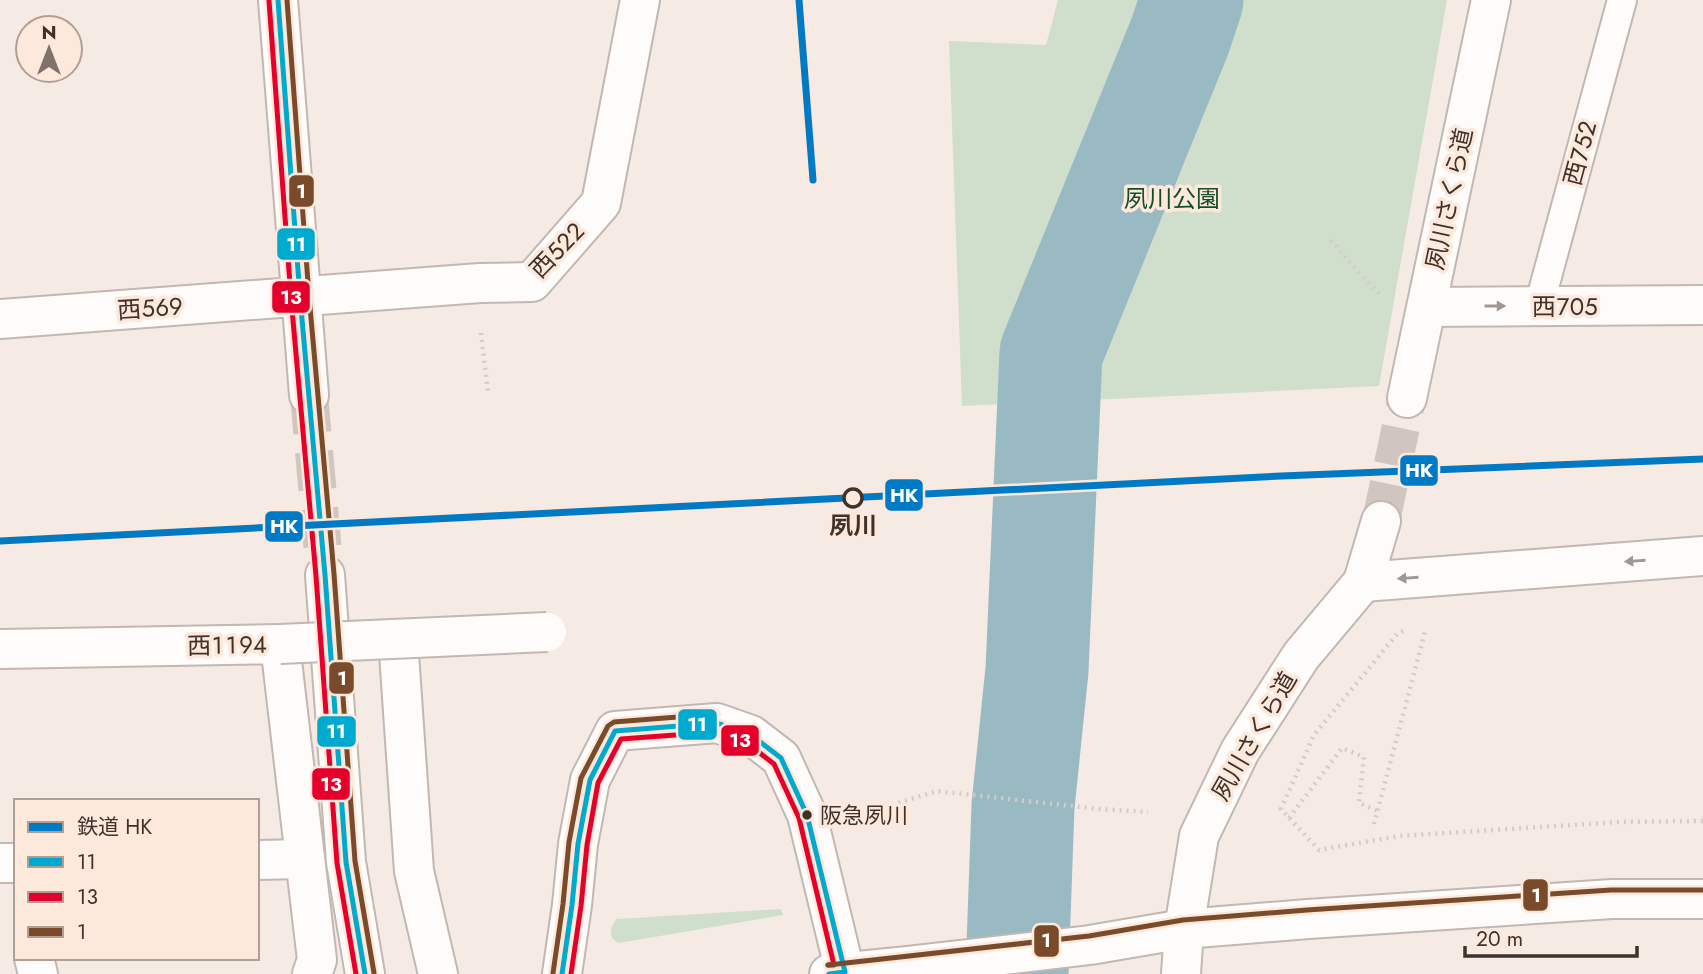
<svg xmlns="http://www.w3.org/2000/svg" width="1703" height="974" viewBox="0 0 1703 974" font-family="Jost,'Noto Sans JP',sans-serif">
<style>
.green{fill:#d0decc}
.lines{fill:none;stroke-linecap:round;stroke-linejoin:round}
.river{stroke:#99bac3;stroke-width:103}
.street-tunnel{stroke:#d1c5bf;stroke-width:38;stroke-dasharray:38 19;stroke-linecap:butt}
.secondary-tunnel{stroke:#d1c5bf;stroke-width:38;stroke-dasharray:38 19;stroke-linecap:butt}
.lane-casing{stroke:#c2b7b1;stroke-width:32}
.street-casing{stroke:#c2b7b1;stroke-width:42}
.secondary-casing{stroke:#c2b7b1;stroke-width:42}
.path{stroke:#d2cdcb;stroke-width:4.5;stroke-dasharray:2 5;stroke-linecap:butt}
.lane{stroke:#fefcfb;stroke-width:28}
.street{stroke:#fefcfb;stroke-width:38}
.secondary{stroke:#fefcfb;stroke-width:38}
.street-bridge-casing{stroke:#c2b7b1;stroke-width:42;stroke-linecap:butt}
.street-bridge{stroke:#fefcfb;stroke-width:38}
.bus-1-casing{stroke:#fde8dc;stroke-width:10}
.bus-2-casing{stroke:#fde8dc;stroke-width:10}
.bus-3-casing{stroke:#fde8dc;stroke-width:10}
.bus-1{stroke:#00a9ce;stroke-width:5}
.bus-2{stroke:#e4002b;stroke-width:5}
.bus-3{stroke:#7a4b2a;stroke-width:5}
.rail-1-casing{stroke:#fde8dc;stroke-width:12}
.rail-1{stroke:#007ac4;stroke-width:7}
.oneway{fill:#9e9792}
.stop-dot{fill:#fde8dc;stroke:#3f322a;stroke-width:3.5}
.bus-dot{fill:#3f322a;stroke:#fde8dc;stroke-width:2.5}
.labels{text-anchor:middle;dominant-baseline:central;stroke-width:7;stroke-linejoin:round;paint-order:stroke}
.bus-label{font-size:22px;fill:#3f322a;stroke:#fde8dc;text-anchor:start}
.street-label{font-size:24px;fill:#3f322a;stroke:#fde8dc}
.park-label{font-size:24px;fill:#124e28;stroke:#fde8dc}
.stop-label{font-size:24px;font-weight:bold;fill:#3f322a;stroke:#fde8dc}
.line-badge{stroke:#fde8dc;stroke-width:2.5}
.badge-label{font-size:19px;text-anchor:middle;font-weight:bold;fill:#fff}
</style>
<rect width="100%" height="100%" fill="#f5eae4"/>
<g class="green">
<polygon points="1058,0 1447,0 1379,386 962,406 949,41 1046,45"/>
<path d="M781,909L783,915L619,943C607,937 610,929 616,919Z"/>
</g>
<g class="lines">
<polyline class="river" points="1017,974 1023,806 1037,670 1051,353 1180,36 1192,0"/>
<polyline class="street-tunnel" points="1381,521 1407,398"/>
<polyline class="secondary-tunnel" points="309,395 325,575"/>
<g class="lane-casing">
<polyline id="lane" points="1539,306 1622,0"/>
</g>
<g class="street-casing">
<g id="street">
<polyline points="1427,307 1703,305"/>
<polyline points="0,319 480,283 532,282 601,203 640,0"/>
<polyline points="1363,582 1703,556"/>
<polyline points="398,639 414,871 438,974"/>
<polyline points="0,649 280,644 317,960 312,974"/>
<polyline points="257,860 304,859"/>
<polyline points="0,863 16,863"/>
<polyline points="34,958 38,974"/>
<polyline points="562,974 572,905 578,844 590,780 615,731 717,723 751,735 781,758 807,815 845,972"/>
<polyline points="1181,974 1184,929 1199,836 1240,751 1301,656 1363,582 1381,521"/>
</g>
</g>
<g class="secondary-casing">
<g id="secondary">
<polyline points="278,0 309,395"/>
<polyline points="1407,398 1491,0"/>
<polyline points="325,575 346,862 365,974"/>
<polyline points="829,974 908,966 1090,945 1184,929 1308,919 1612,899 1703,899"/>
</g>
</g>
<g class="path">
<polyline points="1331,240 1360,274 1380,294"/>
<polyline points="481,333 488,392"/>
<polyline points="1403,631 1398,633 1314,735 1281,809 1319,850 1399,836 1619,822 1703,821"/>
<polyline points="885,807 937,791 1099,809 1148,812"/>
<polyline points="1289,818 1342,748 1364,757 1359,803 1378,811"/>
<polyline points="1374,824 1426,628"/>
</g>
<use href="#lane" class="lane"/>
<use href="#street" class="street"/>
<use href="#secondary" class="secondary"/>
<g class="street-bridge-casing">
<polyline id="street-bridge" points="280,644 547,632"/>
</g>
<use href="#street-bridge" class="street-bridge"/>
<g class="bus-1-casing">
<g id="bus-1">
<polyline points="278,0 300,297 325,575 346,862 365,974"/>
<polyline points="562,974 572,905 578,844 590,780 615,731 717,723 751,735 781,758 807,815 845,972 829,974"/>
</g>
</g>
<g class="bus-2-casing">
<g id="bus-2">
<polyline points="269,1 291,298 316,576 337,863 356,974"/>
<polyline points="571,974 581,906 587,845 598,783 621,739 716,732 747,743 774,764 799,818 834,965 828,965"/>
</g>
</g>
<g class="bus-3-casing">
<g id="bus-3">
<polyline points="287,0 309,296 334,574 355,861 374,973"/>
<polyline points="828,965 1089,936 1183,920 1307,910 1611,890 1703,890"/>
<polyline points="553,973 563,904 569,842 581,778 608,726 614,722 716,714"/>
</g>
</g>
<use href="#bus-1" class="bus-1"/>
<use href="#bus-2" class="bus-2"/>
<use href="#bus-3" class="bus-3"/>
<g class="rail-1-casing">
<g id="rail-1">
<polyline points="799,0 813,180"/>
<polyline points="0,541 1281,476 1703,459"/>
</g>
</g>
<use href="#rail-1" class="rail-1"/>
</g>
<defs><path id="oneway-solid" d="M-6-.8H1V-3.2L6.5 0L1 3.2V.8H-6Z" transform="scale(1.75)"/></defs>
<g class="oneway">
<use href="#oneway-solid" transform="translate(1495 306)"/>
<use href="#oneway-solid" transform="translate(1635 561) rotate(176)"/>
<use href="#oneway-solid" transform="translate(1408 578) rotate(176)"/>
</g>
<circle class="stop-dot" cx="853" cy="498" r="9"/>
<circle class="bus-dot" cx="807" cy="815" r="6"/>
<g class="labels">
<g class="bus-label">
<text x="820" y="815">阪急夙川</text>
</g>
<g class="street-label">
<text transform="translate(1580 153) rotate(-75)">西７５２</text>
<text transform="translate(1449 199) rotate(-78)">夙川さくら道</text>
<text transform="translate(557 250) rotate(-46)">西５２２</text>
<text x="1565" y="306">西７０５</text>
<text transform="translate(150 308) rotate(-4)">西５６９</text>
<text transform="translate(227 645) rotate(-1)">西１１９４</text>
<text transform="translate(1254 736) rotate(-60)">夙川さくら道</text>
</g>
<g class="park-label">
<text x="1172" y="198">夙川公園</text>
</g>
<g class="stop-label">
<text x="853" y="525">夙川</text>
</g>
</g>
<g class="line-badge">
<rect x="288" y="174" width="27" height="34" rx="7" fill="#7a4b2a"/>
<rect x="276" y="227" width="40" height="34" rx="7" fill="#00a9ce"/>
<rect x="271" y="280" width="40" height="34" rx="7" fill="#e4002b"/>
<rect x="1399" y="454" width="40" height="33" rx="7" fill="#007ac4"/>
<rect x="884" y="478" width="40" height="34" rx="7" fill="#007ac4"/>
<rect x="264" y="510" width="40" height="33" rx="7" fill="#007ac4"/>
<rect x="328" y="661" width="27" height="34" rx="7" fill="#7a4b2a"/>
<rect x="677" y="708" width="41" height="33" rx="7" fill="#00a9ce"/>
<rect x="316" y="715" width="41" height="33" rx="7" fill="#00a9ce"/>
<rect x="720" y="724" width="40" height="33" rx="7" fill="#e4002b"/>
<rect x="311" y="767" width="40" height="34" rx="7" fill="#e4002b"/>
<rect x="1522" y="878" width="27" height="34" rx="7" fill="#7a4b2a"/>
<rect x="1033" y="924" width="27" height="34" rx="7" fill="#7a4b2a"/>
</g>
<g class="badge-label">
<text x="301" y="198">1</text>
<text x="296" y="251">11</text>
<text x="291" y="304">13</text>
<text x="1419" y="477">HK</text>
<text x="904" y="502">HK</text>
<text x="284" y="533">HK</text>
<text x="342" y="685">1</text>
<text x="697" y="731">11</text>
<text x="336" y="738">11</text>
<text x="740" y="747">13</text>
<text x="331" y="791">13</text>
<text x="1536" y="902">1</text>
<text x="1046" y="947">1</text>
</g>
<rect x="14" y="799" width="245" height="161" fill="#fde8dc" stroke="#b19f95" stroke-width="2"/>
<rect x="28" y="822" width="35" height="10" fill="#007ac4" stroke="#b19f95" stroke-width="2"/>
<text x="77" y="834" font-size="21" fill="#3f322a">鉄道 HK</text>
<rect x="28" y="857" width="35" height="10" fill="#00a9ce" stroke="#b19f95" stroke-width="2"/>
<text x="77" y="869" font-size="21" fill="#3f322a">11</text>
<rect x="28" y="892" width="35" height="10" fill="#e4002b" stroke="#b19f95" stroke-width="2"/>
<text x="77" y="904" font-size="21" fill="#3f322a">13</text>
<rect x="28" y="927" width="35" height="10" fill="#7a4b2a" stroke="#b19f95" stroke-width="2"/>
<text x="77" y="939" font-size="21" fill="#3f322a">1</text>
<g transform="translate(49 49)"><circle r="33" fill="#fde8dc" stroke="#b19f95" stroke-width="2"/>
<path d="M0-5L12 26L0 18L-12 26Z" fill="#7f726b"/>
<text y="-10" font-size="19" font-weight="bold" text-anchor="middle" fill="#3f322a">N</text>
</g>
<path d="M1465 946v10h172v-10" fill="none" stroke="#3f322a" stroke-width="3.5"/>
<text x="1476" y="946" font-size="21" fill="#3f322a" stroke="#fde8dc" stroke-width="5" paint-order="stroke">20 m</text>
</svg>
